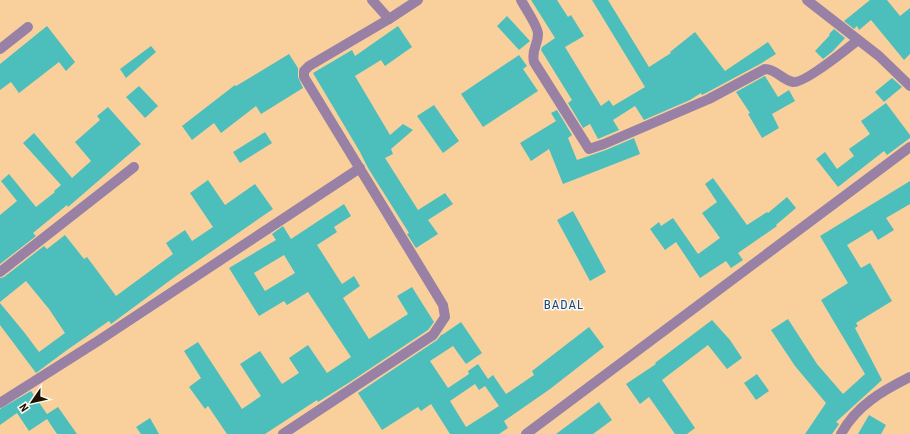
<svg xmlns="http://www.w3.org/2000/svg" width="910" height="434" viewBox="0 0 910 434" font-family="'Roboto Condensed',sans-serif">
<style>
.building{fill:#4cbfbd;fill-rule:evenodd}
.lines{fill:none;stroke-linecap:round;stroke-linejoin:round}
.minor{stroke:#9981a5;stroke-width:10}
.tertiary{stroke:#9981a5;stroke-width:10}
.labels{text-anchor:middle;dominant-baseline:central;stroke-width:3;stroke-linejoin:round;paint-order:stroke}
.quarter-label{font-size:13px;letter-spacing:1px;fill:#1b497c;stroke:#fdf8f1}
</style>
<rect width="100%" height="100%" fill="#f9d09c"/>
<g class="building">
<polygon points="531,0 557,0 568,17 571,15 584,36 565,47 601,106 609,100 613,106 645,87 592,0 608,0 649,67 671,53 670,52 695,32 725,71 768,42 776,54 760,64 706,93 702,95 701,93 690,100 644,120 635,106 613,120 619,130 598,139 590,124 583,128 568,103 572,100 541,50 542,47 555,38"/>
<polygon points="870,0 887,0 900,16 910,8 910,54 904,60 871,20 859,30 857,26 854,29 844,21"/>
<polygon points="507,16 530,41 519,50 497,26"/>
<polygon points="47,26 75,62 66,71 59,62 19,93 11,82 0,90 0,64"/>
<polygon points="398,26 412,47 385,66 381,60 355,76 390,135 403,124 413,130 391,149 393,154 385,158 418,210 445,193 453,204 428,220 438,234 416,248 407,234 409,233 368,168 360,152 313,73 352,50 355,56"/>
<polygon points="834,29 845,38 833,51 823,59 815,51 830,35 829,34"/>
<polygon points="151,46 156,52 126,78 120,69"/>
<polygon points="289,54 298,68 298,77 303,88 261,114 256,106 221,133 214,123 192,140 182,126 235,85 236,86"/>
<polygon points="519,55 527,66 523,69 538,91 483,127 461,94"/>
<polygon points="765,76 778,97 789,90 795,101 772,114 779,128 762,138 748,114 750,113 736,92"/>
<polygon points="892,78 902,87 884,102 875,92"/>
<polygon points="139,86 158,106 145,118 126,97"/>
<polygon points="886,103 910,135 910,138 887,155 884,151 838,187 816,159 825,152 837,169 854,156 849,149 870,134 861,121"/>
<polygon points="434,105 459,141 443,153 417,116"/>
<polygon points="108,107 141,144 68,207 67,205 33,233 36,236 0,264 0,215 17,201 1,181 9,174 36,207 55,192 54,191 61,185 23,143 34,133 72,178 91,161 75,142 100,120 97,116"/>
<polygon points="557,110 572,135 568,138 577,160 606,150 634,138 640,154 563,184 549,149 531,161 520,143 556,121 551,113"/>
<polygon points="265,132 272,143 240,163 233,152"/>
<polygon points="713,178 747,225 767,212 768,213 787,197 796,208 776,225 777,226 738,253 743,260 731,268 726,261 700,278 676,242 665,250 650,229 659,222 661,226 673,218 698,254 720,238 702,213 717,202 705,184"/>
<polygon points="208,180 225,205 255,184 273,209 176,276 111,324 109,321 67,350 36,373 0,325 0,303 24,332 39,352 65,333 49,309 26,281 0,302 0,278 4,277 44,246 47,249 65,235 84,259 87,257 116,296 173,254 166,243 185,230 192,241 213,227 190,193"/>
<polygon points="910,181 910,204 886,218 894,230 878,240 872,230 847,245 861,268 870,263 892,301 856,323 858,326 855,328 882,380 836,422 839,424 832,434 805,434 826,403 795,366 771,330 788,319 817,364 843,394 865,374 821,300 848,283 820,236"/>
<path d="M344,204L351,216L334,227L337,232L317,245L342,284L354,276L360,286L343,298L369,339L408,314L397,296L412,287L434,322L428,330L350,382L318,402L317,400L265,434H227L208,406L205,409L189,387L201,378L184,351L198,342L242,409L261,396L240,364L260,351L282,384L299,373L289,358L308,345L327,373L351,357L308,292L287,305L284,301L259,316L229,268L276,240L272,234L283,226L291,239ZM284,255L295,273L265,291L254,273Z"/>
<polygon points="573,211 606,272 590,281 557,220"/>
<polygon points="712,320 730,340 742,358 727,369 708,345 662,380 695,428 687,434 675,434 649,397 640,404 626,384 656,364 655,363"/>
<path d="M461,322L482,353L466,364L453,346L430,361L448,388L469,374L468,371L478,364L488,379L493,375L506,394L534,375L532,371L589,327L604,347L550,389L504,421L508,428L499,434H450L431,404L421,411L418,407L382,430L358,393L437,340L442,334V335ZM475,384L479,390L485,386L499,406L466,427L450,401Z"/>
<polygon points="757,374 769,391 756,400 744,383"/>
<polygon points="31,391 47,414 58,407 77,434 57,434 47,419 29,431 17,413 0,425 0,409"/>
<polygon points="599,402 612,420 593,434 556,434"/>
<polygon points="869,415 886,425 881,434 858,434"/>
<polygon points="150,418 159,434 141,434 136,427"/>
</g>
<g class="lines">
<g class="minor">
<polyline points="372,0 389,19"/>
<path d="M521,0C525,8 538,26 538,34C538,46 531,49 534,62L589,149L604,144L709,99L765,69C776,69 782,80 793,82C804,84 848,48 858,40"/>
<polyline points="807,0 879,56 910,86"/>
<polyline points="0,49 28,27"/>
<polyline points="0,272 134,167"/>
<polyline points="0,403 98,341 360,168"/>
<polyline points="283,434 433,335 445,317 443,305 304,77 304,71 309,66 389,19 418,0"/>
<path d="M841,434C856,406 882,391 910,377"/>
</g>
<polyline class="tertiary" points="526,434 910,147"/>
</g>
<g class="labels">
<g class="quarter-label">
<text x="564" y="304">BADAL</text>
</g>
</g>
<g transform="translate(32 402) rotate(236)" stroke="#fdf8f1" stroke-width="3" paint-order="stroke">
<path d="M0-3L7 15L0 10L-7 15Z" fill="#1f1100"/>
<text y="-6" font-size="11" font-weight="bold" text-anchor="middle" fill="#1f1100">N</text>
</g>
</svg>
